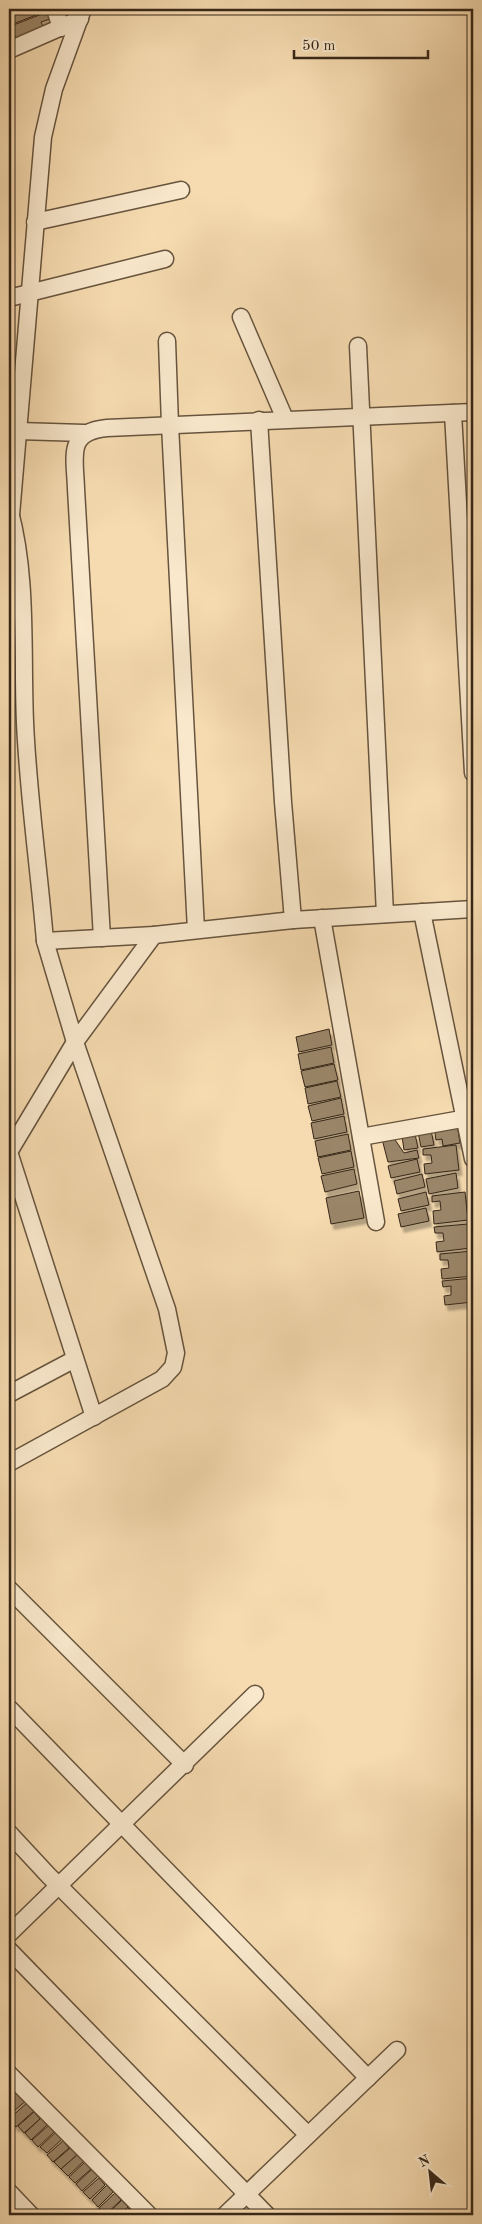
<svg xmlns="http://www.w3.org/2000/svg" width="482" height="2224" viewBox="0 0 482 2224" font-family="'Old Standard TT',serif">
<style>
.building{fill:#9a8567;stroke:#372718;filter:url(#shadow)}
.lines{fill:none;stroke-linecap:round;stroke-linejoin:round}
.street-casing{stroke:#67543e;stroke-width:19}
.street{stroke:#f9e8cc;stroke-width:16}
</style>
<defs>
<filter id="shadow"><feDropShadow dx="3" dy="5.5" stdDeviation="1" flood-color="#0004"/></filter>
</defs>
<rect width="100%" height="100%" fill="#f6dbb0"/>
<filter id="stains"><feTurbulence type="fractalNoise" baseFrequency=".004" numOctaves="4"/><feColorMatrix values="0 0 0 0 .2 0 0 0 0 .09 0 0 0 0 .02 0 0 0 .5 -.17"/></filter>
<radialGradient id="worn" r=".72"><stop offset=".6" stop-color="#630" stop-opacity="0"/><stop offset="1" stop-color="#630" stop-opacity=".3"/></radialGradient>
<g class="building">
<polygon points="14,9 40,9 41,13 13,24 9,11"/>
<polygon points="47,12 50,19 41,22 44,28 16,39 11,26"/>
<polygon points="329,1029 332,1045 299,1052 296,1037"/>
<polygon points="331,1047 334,1063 301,1070 298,1054"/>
<polygon points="334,1064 338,1080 305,1087 301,1071"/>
<polygon points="337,1081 341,1097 308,1104 305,1088"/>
<polygon points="341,1098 344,1114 312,1121 308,1106"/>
<polygon points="344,1116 347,1132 314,1139 311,1123"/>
<polygon points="457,1124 460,1143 443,1146 442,1139 436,1140 434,1127"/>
<polygon points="431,1130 434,1145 421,1147 418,1132"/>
<polygon points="348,1134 351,1150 318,1157 315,1141"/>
<polygon points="415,1134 418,1148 404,1150 402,1136"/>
<polygon points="393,1137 404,1153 417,1150 419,1158 388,1162 382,1139"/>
<polygon points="456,1145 459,1170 425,1174 424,1164 432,1163 431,1155 423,1155 423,1149"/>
<polygon points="351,1151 354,1167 322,1174 318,1158"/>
<polygon points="417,1159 420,1172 391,1178 388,1166"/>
<polygon points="354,1169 357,1184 325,1192 321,1176"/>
<polygon points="456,1173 458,1188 429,1194 426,1179"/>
<polygon points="422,1174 425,1187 397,1194 394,1181"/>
<polygon points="359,1191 364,1218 331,1224 326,1198"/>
<polygon points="426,1192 429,1205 401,1211 398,1199"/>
<polygon points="465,1192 468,1220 434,1224 433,1211 441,1210 440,1201 432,1202 432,1196"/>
<polygon points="426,1208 429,1221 401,1227 398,1214"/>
<polygon points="468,1224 471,1248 437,1252 436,1242 444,1241 443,1233 435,1233 434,1227"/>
<polygon points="473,1251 473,1276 442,1279 441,1269 449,1268 448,1260 440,1260 440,1254"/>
<polygon points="473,1278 473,1302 445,1305 444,1296 451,1295 451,1286 443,1287 442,1281"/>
<polygon points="18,2090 27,2100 9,2115 9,2098"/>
<polygon points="29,2101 36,2109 16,2127 9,2119"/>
<polygon points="34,2112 40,2119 24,2133 18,2126"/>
<polygon points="41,2118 47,2125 31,2140 25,2133"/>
<polygon points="48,2126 54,2132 38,2147 32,2140"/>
<polygon points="56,2132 62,2139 47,2153 40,2147"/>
<polygon points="63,2141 69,2148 53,2162 47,2155"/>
<polygon points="70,2148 77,2155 61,2169 54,2162"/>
<polygon points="77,2155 84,2161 68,2176 61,2169"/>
<polygon points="85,2162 91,2169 75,2183 69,2177"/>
<polygon points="92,2169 98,2176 82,2191 76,2184"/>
<polygon points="99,2178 105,2185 90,2199 83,2192"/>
<polygon points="107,2185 113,2192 98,2207 92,2200"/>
<polygon points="115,2193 121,2200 105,2215 99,2208"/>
<polygon points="122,2200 128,2207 119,2215 106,2215"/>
<polygon points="130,2207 135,2215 121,2215"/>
</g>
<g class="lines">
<g class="street-casing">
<g id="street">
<polyline points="55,9 61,28"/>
<polyline points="9,50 80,19"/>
<polyline points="35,222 181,190"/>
<polyline points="9,298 165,259"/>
<polyline points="241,317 285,419"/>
<polyline points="167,341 170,425 196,930"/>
<polyline points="358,346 385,914"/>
<polyline points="453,413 473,773"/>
<polyline points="259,420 283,802 293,920"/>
<polyline points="18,431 84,433"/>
<path d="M9,508C28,576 22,652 25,722C28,795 39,868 45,941L154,935L293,920L473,909"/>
<polyline points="11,515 43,137 54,89 83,9"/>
<polyline points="422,912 473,1159"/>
<polyline points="322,918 376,1222"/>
<path d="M102,938L76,489C75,456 66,432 107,428L473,412"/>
<polyline points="361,1137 473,1117"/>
<polyline points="9,1152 94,1417"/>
<polyline points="9,1152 75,1042 154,935"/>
<polyline points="9,1394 75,1359"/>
<polyline points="9,1463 162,1379 173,1367 176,1353 167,1309 75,1042 45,941"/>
<polyline points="9,1589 185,1765"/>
<polyline points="9,1708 368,2078"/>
<polyline points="9,1833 48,1875 308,2135"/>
<polyline points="9,1934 255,1694"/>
<polyline points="9,1950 267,2215"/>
<polyline points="9,2074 149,2215"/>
<polyline points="9,2192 31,2215"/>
<polyline points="225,2215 397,2050"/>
</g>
</g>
<use href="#street" class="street"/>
</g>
<rect width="482" height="2224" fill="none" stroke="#f6dbb0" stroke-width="30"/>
<rect x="10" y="10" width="462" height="2204" fill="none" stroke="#372718" stroke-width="2.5"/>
<rect x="15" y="15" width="452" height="2194" fill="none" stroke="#372718"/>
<g transform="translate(430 2172) rotate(332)" stroke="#f9e8cc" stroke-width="4" paint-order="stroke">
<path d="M0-4L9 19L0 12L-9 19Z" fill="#372718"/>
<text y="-8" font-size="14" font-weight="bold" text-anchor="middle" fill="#372718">N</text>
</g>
<path d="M294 50v8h134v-8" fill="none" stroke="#372718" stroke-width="2.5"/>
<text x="302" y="50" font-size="15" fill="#372718" stroke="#f9e8cc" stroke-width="4" paint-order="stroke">50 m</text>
<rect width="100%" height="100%" filter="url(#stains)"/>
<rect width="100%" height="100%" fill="url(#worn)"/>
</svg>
